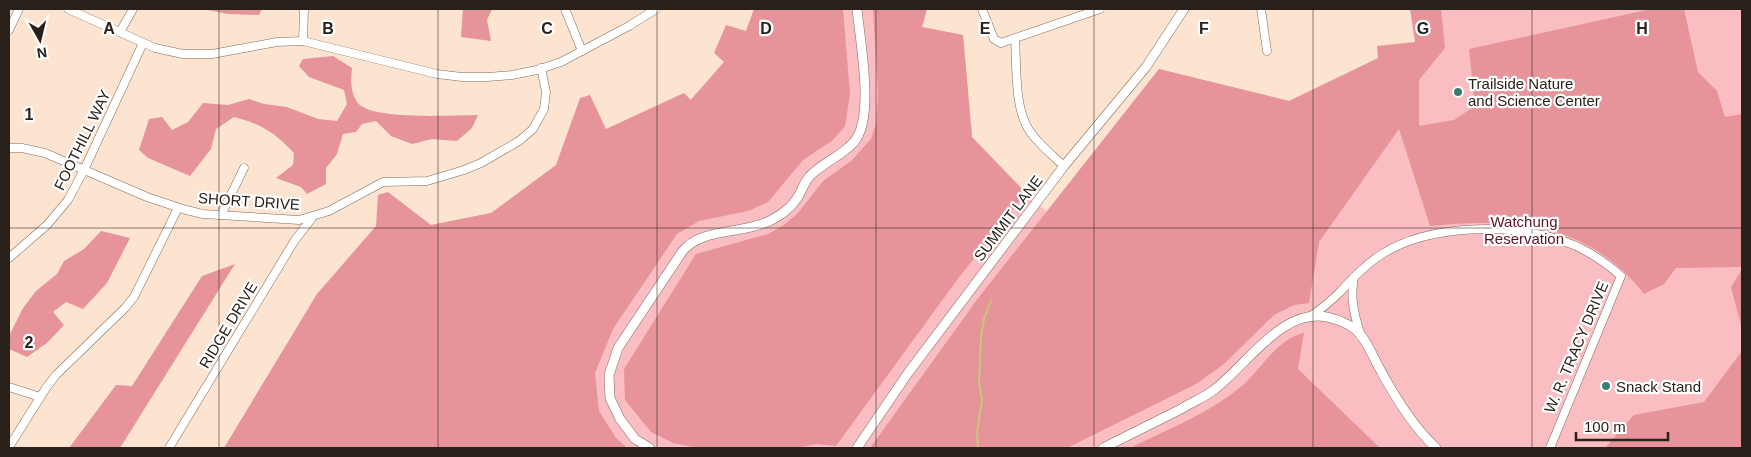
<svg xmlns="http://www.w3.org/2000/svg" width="1751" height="457" viewBox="0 0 1751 457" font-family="Helvetica,sans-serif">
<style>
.green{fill:#fabdc1}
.forest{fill:#e7939a}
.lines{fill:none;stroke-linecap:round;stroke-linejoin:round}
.stream{stroke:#c7c97a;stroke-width:2}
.minor-casing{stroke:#806b5a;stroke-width:9}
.tertiary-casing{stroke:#806b5a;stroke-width:10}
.minor{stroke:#fff;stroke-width:8}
.tertiary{stroke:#fff;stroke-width:9}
.grid{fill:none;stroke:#292019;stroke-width:1;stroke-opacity:0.55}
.poi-dot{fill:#3a7f74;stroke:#fff;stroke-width:2}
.labels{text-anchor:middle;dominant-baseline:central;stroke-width:4.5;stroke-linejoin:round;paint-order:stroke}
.poi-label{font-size:15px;fill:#292019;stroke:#fff;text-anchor:start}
.street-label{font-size:15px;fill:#292019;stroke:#fff}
.park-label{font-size:15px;fill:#5c1221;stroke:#fff}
.grid-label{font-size:16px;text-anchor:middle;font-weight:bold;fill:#292019;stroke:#fff;stroke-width:4.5;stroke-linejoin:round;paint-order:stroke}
</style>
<rect width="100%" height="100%" fill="#fce4d0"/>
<polygon class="green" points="754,9 901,9 921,27 963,35 972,137 1026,193 1047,212 1159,69 1289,101 1415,42 1428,9 1742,9 1742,448 224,448 317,294 431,225 491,213 690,100 724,62 746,31"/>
<g class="forest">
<polygon points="209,9 262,9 259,15 228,14 208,10"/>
<polygon points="463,9 492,9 487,20 491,41 461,37"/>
<polygon points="754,9 843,9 850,94 845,126 833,140 803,160 768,202 748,211 699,221 677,234 613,329 595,373 599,411 616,438 627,448 224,448 317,294 376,226 378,195 388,192 431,225 491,213 556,165 580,98 590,95 606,129 684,93 691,100 724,62 714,53 726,25 746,31"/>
<polygon points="873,9 927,9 922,27 963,35 972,137 1026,193 957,280 836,446 816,444 797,448 698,448 673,443 651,432 625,400 624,369 696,254 768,234 784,225 798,213 823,181 851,161 871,139 876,124 878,94"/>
<path d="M1410,9H1441L1445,48L1419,80V126L1454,120L1475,106L1469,49L1651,9H1684L1698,72L1717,91L1725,117L1742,114V267L1676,268L1664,284L1644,294C1588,222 1514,218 1430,226L1399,129L1319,242L1309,303L1294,305L1274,315L1224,364L1196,384L1067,448H870L979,297L1159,69L1289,101L1378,58L1377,46L1415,42Z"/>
<path d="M333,56L352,68C351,79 350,91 357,102C369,121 455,115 478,115L472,128L457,141L432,139L412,144L391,136L376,121L362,124L356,132L343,134L337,154L326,168V184L307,194L301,187L276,178L293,165L294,153C273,131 263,125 234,117L216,129L211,149L190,176L148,158L139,150L149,119L162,117L172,130L188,122L203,103L228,105L249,99L264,104L287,107L318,119L337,121L347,104L344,90L309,77L299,66L303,59Z"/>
<polygon points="101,231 130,238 107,283 83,309 66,302 53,312 64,325 47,343 27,357 9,349 9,336 23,308 36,291 57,274 64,261 84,249"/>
<polygon points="235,264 120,448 69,448 116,385 132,386 202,276"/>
<polygon points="1742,269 1742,329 1731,287"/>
<path d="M1304,333L1298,369L1380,448H1130C1168,429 1211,413 1244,384C1263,367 1277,339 1304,333Z"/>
<polygon points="1742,351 1742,448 1605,448 1634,415 1704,402"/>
</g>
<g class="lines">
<polyline class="stream" points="978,448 977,432 982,400 979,382 981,336 984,319 991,301"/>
<g class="minor-casing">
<g id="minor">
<polyline points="68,9 155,48 183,54 212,54 277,42 303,41 437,74 462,77 487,77 512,75 537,70 561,62 629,26 656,9"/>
<polyline points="565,9 582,51"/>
<polyline points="982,9 994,39 1001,43 1100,9"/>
<polyline points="1261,9 1267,51"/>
<polyline points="9,30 19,9"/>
<polyline points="120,32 133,9"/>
<path d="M1015,39C1017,66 1014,107 1029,130C1038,144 1052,155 1064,166"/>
<polyline points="303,41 304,9"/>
<polyline points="9,148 22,148 45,153 147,197 186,210 203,214 299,220 329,211 383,182 427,181 464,170 481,163 519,141 533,129 544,109 546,92 541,68"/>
<polyline points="221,215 244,168"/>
<polyline points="9,258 47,225 68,200 84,170 143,43"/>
<path d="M1354,277C1350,297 1354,314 1360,333"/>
<path d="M1311,316C1321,309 1331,301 1340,292C1353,278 1366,264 1382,254C1430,224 1511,223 1563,241C1585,248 1604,261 1621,276L1550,448"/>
<polyline points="9,387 40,397"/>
<polyline points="9,447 46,388 56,375 125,308 134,297 178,208"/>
<polyline points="169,448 295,240 312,218"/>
</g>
</g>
<g class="tertiary-casing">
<g id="tertiary">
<path d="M650,448L635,439L620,419L610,398L609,375L618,348L682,252C697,231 732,233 755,226C772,222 789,211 798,197C802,190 804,183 809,177C821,163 841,157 854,142C875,118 860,41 857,9"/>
<polyline points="857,448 908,373 1064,166 1146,67 1184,9"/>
<path d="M1103,448C1129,435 1155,422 1181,409C1190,403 1201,399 1211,392C1246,368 1282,304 1331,318C1339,320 1348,324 1355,329C1367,339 1373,358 1381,371C1396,399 1413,426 1436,448"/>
</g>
</g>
<use href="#minor" class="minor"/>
<use href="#tertiary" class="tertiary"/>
</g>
<path class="grid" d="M219,9V448M438,9V448M657,9V448M876,9V448M1094,9V448M1313,9V448M1532,9V448M9,228H1742"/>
<g class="poi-dot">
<circle cx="1458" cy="92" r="5"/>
<circle cx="1606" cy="386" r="5"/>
</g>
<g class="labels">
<g class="poi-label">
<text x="1468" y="83">Trailside Nature<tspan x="1468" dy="17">and Science Center</tspan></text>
<text x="1616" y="386">Snack Stand</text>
</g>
<g class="street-label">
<text transform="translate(82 140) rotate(-64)">FOOTHILL WAY</text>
<text transform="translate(249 201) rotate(4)">SHORT DRIVE</text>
<text transform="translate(1008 218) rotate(-53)">SUMMIT LANE</text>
<text transform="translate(228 325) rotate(-59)">RIDGE DRIVE</text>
<text transform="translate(1576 347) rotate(-67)">W. R. TRACY DRIVE</text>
</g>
<g class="park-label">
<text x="1524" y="221">Watchung<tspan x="1524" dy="17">Reservation</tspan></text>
</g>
</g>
<g class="grid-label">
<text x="109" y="34">A</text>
<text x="328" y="34">B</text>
<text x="547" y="34">C</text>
<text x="766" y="34">D</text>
<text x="985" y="34">E</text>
<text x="1204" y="34">F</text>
<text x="1423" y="34">G</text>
<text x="1642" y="34">H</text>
<text x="29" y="120">1</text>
<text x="29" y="348">2</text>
</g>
<rect width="1751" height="457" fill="none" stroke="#292019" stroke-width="20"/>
<g transform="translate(40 40) rotate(172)" stroke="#ffffff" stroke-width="4" paint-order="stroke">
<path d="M0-4L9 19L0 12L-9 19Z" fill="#292019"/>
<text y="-8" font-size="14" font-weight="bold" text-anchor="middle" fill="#292019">N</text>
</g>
<path d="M1576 432v8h92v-8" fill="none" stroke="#292019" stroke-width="2.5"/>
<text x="1584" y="432" font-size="15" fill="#292019" stroke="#ffffff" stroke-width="4" paint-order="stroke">100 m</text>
</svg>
